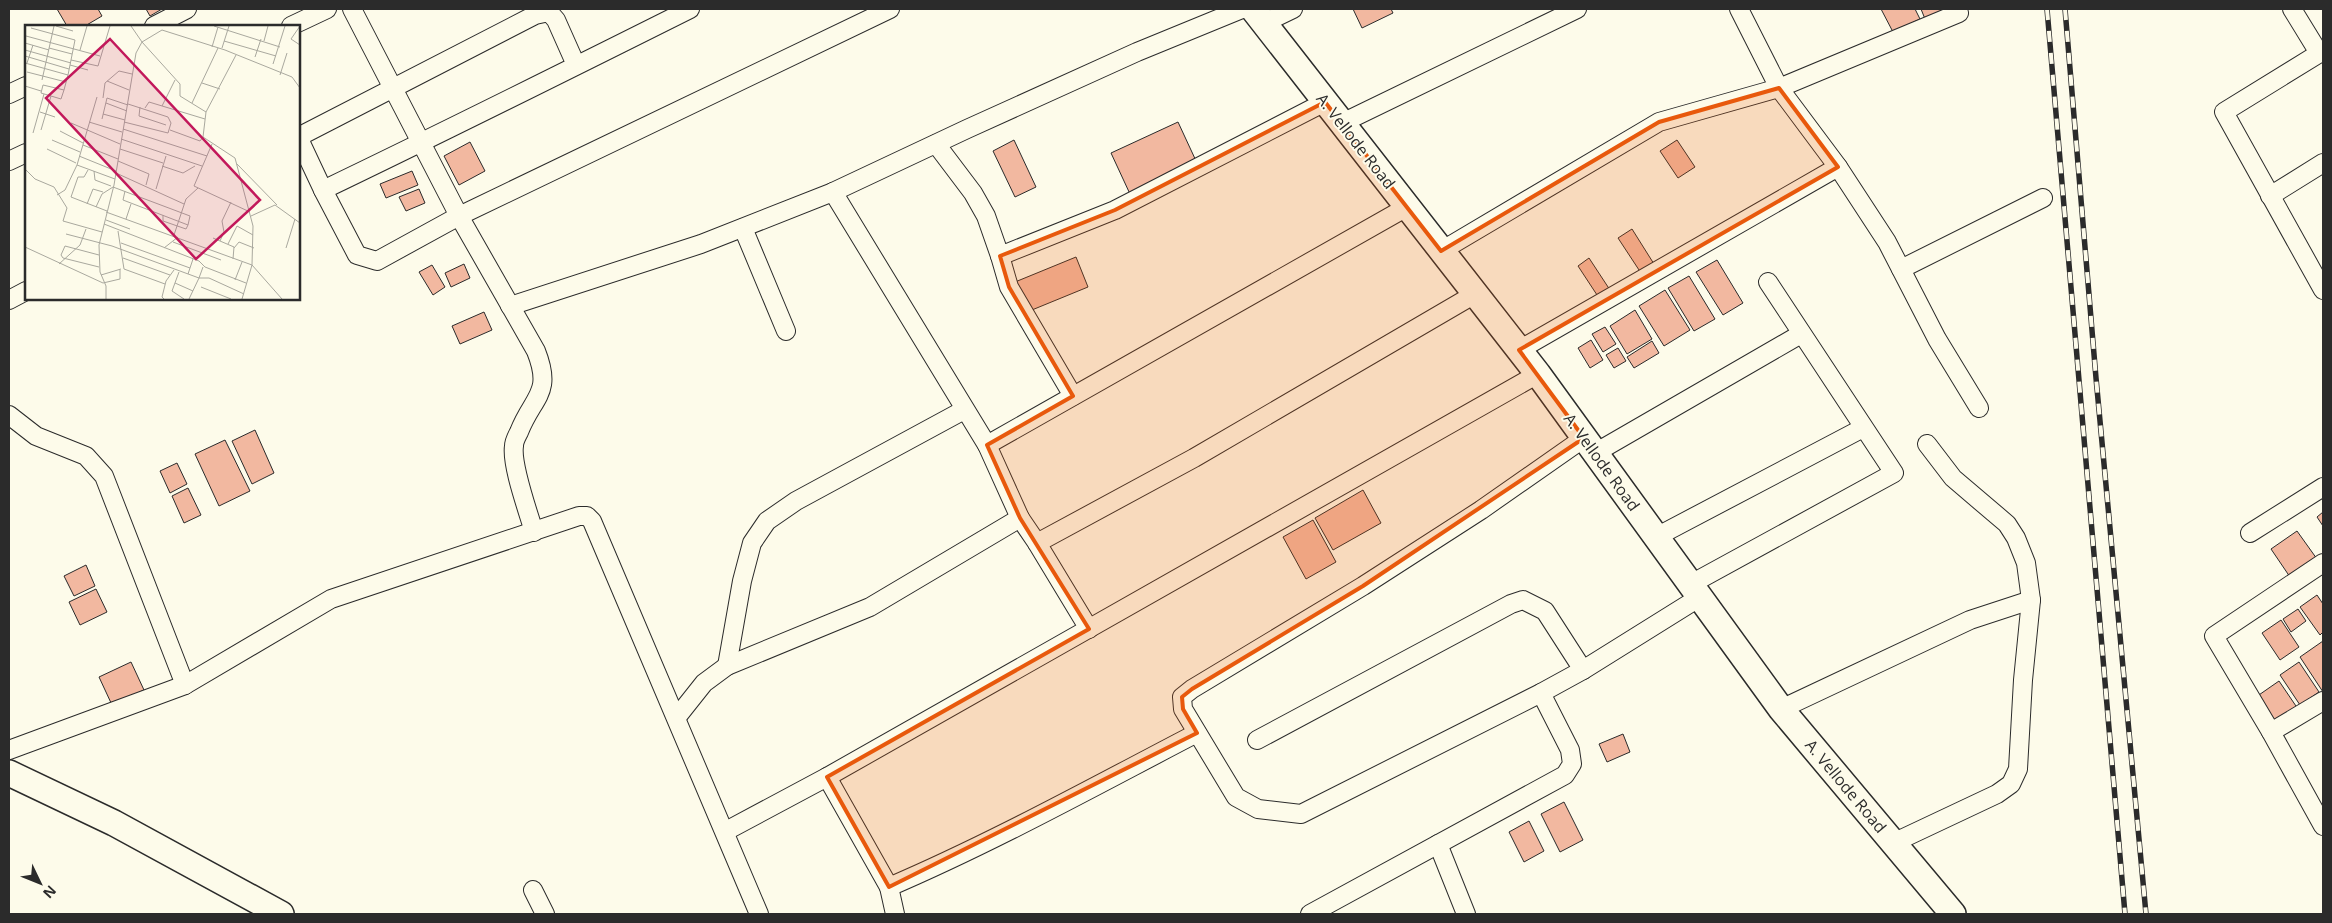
<svg xmlns="http://www.w3.org/2000/svg" width="2332" height="923" viewBox="0 0 2332 923" font-family="'Open Sans',sans-serif">
<style>
.building{fill:#f2b8a0;stroke:#2b2b2b}
.lines{fill:none;stroke-linecap:round;stroke-linejoin:round}
.street-casing{stroke:#2b2b2b;stroke-width:20}
.secondary-casing{stroke:#2b2b2b;stroke-width:28}
.street{stroke:#fdfbea;stroke-width:18}
.secondary{stroke:#fdfbea;stroke-width:25}
.rail-casing{stroke:#2b2b2b;stroke-width:5.5}
.rail{stroke:#fdfbea;stroke-width:4;stroke-dasharray:11;stroke-linecap:butt}
.marked{fill:#e8590c;fill-opacity:0.2;stroke:#e8590c;stroke-width:4;stroke-linejoin:round}
.labels{text-anchor:middle;dominant-baseline:central;stroke-width:4;stroke-linejoin:round;paint-order:stroke}
.street-label{font-size:16px;fill:#2b2b2b;stroke:#fdfbea}
.inset-road{fill:none;stroke:#a9a89e;stroke-width:1}
.view{fill:#c2185b;fill-opacity:0.15;stroke:#c2185b;stroke-width:2.5}
.inset-edge{fill:none;stroke:#2b2b2b;stroke-width:2.5}
</style>
<rect width="100%" height="100%" fill="#fdfbea"/>
<g class="building">
<polygon points="57,9 98,9 102,16 85,26 67,26"/>
<polygon points="146,9 162,9 150,16"/>
<polygon points="1353,9 1391,9 1393,13 1362,28"/>
<polygon points="1881,9 1915,9 1920,19 1893,32"/>
<polygon points="1921,9 1950,9 1925,19"/>
<polygon points="1178,122 1197,163 1130,194 1111,153"/>
<polygon points="1014,140 1036,187 1015,197 993,151"/>
<polygon points="1677,140 1695,167 1678,178 1660,151"/>
<polygon points="470,142 485,171 459,185 444,156"/>
<polygon points="412,171 418,185 386,198 380,184"/>
<polygon points="419,189 425,203 406,211 399,197"/>
<polygon points="1632,229 1654,264 1641,273 1618,238"/>
<polygon points="1076,257 1088,287 1027,312 1015,282"/>
<polygon points="1589,258 1610,290 1599,298 1578,266"/>
<polygon points="1717,260 1743,303 1723,315 1696,272"/>
<polygon points="464,264 470,278 451,287 445,273"/>
<polygon points="432,265 445,287 433,295 419,272"/>
<polygon points="1689,276 1715,319 1694,331 1668,288"/>
<polygon points="1665,290 1690,330 1664,346 1639,306"/>
<polygon points="1635,310 1652,339 1627,354 1610,326"/>
<polygon points="484,312 492,330 460,344 452,326"/>
<polygon points="1605,327 1616,344 1603,352 1592,334"/>
<polygon points="1591,340 1603,360 1590,368 1578,348"/>
<polygon points="1652,341 1659,353 1634,368 1627,357"/>
<polygon points="1618,348 1626,361 1614,368 1606,355"/>
<polygon points="255,430 274,473 252,484 232,441"/>
<polygon points="225,440 250,491 219,506 195,454"/>
<polygon points="177,463 187,484 170,493 160,471"/>
<polygon points="188,488 201,515 184,523 172,496"/>
<polygon points="1363,490 1381,523 1333,550 1315,518"/>
<polygon points="2323,512 2323,526 2317,517"/>
<polygon points="1313,520 1336,562 1306,579 1283,537"/>
<polygon points="2297,531 2317,559 2290,577 2271,549"/>
<polygon points="86,565 95,586 74,596 64,576"/>
<polygon points="96,589 107,612 80,625 69,602"/>
<polygon points="2317,595 2323,604 2323,632 2320,635 2300,607"/>
<polygon points="2298,609 2306,621 2291,632 2283,619"/>
<polygon points="2281,620 2299,647 2280,660 2262,633"/>
<polygon points="2323,641 2323,692 2300,657"/>
<polygon points="131,662 144,690 112,705 99,677"/>
<polygon points="2299,662 2319,692 2300,705 2280,675"/>
<polygon points="2279,681 2298,709 2275,725 2256,697"/>
<polygon points="1623,734 1630,752 1607,762 1599,744"/>
<polygon points="1564,802 1583,840 1560,852 1541,814"/>
<polygon points="1529,821 1544,851 1524,862 1509,832"/>
</g>
<g class="lines">
<g class="street-casing">
<g id="street">
<path d="M352,9L459,216L536,351C553,394 533,396 519,432C517,436 514,441 514,446C511,465 528,511 534,532"/>
<polyline points="1739,9 1779,88 1838,167 1887,242 1937,339 1979,408"/>
<polyline points="2292,9 2319,53"/>
<polyline points="1264,23 1293,9"/>
<polyline points="154,26 187,9"/>
<polyline points="291,26 327,9"/>
<polyline points="2323,51 2224,112 2323,290"/>
<path d="M576,65L556,20L549,12L535,15L304,134L300,141L323,190C446,131 568,70 690,9"/>
<polyline points="9,94 26,86"/>
<polyline points="1342,123 1577,9"/>
<polyline points="936,144 973,193 986,216 1000,256 1115,210 1325,102"/>
<polyline points="9,161 26,153"/>
<polyline points="323,190 357,255 377,261 459,216 890,9"/>
<polyline points="833,192 987,445 1020,518"/>
<polyline points="2270,196 2323,163"/>
<polyline points="743,228 786,331"/>
<polyline points="1441,251 1659,122 1779,88 1959,13"/>
<polyline points="1000,256 1009,287 1073,396"/>
<polyline points="1901,269 2043,198"/>
<polyline points="9,300 26,291"/>
<polyline points="510,306 701,244 833,192 967,129 1137,52 1242,9"/>
<polyline points="1519,350 1838,167"/>
<polyline points="9,415 36,436 86,456 104,476 185,685"/>
<polyline points="1584,438 1481,510 1363,586 1192,689 1182,697 1183,709 1236,797 1258,809 1301,814 1541,693 1583,670 1700,597"/>
<polyline points="987,445 1407,207"/>
<polyline points="1595,453 1801,334"/>
<polyline points="2250,533 2323,487"/>
<polyline points="1656,537 1863,428"/>
<polyline points="1037,543 1089,629"/>
<polyline points="2323,563 2214,636 2271,732 2323,826"/>
<polyline points="1691,584 1894,473 1768,282"/>
<polyline points="727,666 742,581 752,543 767,521 796,501 964,410"/>
<polyline points="1781,709 1970,620 2031,600"/>
<polyline points="677,717 704,683 727,666 870,607 1020,518 1037,543 1194,458 1475,294"/>
<polyline points="2271,732 2323,701"/>
<polyline points="1257,740 1511,604 1523,600 1545,611 1583,670"/>
<polyline points="9,750 185,685 331,599 579,516 587,516 592,521 759,914"/>
<polyline points="827,777 889,887"/>
<polyline points="726,831 827,777 1538,374"/>
<polyline points="1893,843 1997,794 2011,784 2018,769 2023,680 2031,600 2026,563 2016,538 2007,524 1953,478 1927,444"/>
<polyline points="1438,844 1466,914"/>
<polyline points="533,890 545,914"/>
<path d="M895,914L889,887C994,842 1095,786 1197,733"/>
<polyline points="1310,914 1565,775 1572,764 1570,750 1541,693"/>
</g>
</g>
<g class="secondary-casing">
<g id="secondary">
<polyline points="1253,9 1538,374 1781,709 1953,914"/>
<polyline points="9,773 114,823 281,914"/>
</g>
</g>
<use href="#street" class="street"/>
<use href="#secondary" class="secondary"/>
<g class="rail-casing">
<g id="rail">
<polyline points="2047,9 2125,914"/>
<polyline points="2065,9 2096,378 2146,914"/>
</g>
</g>
<use href="#rail" class="rail"/>
</g>
<path class="marked" d="M1779,88L1838,167L1519,350L1584,438L1363,586L1192,689L1182,697L1183,709L1197,733L889,887L827,777L1089,629L1020,518L987,445L1073,396L1009,287L1000,256L1115,210L1325,102L1441,251L1659,122Z"/>
<g class="labels">
<g class="street-label">
<text transform="translate(1356 141) rotate(52)">A. Vellode Road</text>
<text transform="translate(1602 462) rotate(54)">A. Vellode Road</text>
<text transform="translate(1846 786) rotate(50)">A. Vellode Road</text>
</g>
</g>
<g transform="translate(25 25)">
<rect width="275" height="275" fill="#fdfbea"/>
<path class="inset-road" d="M31,1L48,6M189,1L255,22M275,1L266,14L275,20M6,3L50,15L43,50L39,65L36,74L16,68L18,60L39,65M1,11L75,31M199,16L251,31M239,16L243,1M117,17L155,59V71L181,87L178,112L210,133L228,201L227,240L257,274M117,17L137,5L200,25L267,52L275,63M0,18L24,25M187,22L193,2M24,23L47,29M197,23L204,1M0,25L46,38M55,25L62,1M0,31L44,44M230,32L236,14M46,35L73,41L85,1M0,38L43,50M2,38L8,20M248,39L260,1M45,40L63,45M2,47L41,57M255,50L262,28M17,55L29,1M82,56L104,65M177,58L195,64M0,61L16,66M78,73L80,58L94,46L107,49M81,78L102,86M167,78L193,23M137,81L150,55M115,82L114,91L141,100M120,83L124,77L180,94M15,87L30,92M181,87L211,30M78,89L100,95M77,94L82,73L103,80M64,97L97,107M99,97L143,108L146,98L143,92L103,79M46,98L95,119M98,104L182,131M16,105L26,71M145,105L175,116L178,112M35,106L58,118M8,108L19,69M96,114L177,141M27,115L55,127M187,119L169,161L225,187M58,120L93,134M22,124L51,138M95,124L138,138M54,131L91,146M93,136L124,149L121,160M212,139L252,180M52,140L72,72M137,141L158,148L170,141M0,144L10,154L29,162L42,183L38,196L77,207M63,145L59,152H53L46,172L82,186M69,146L70,155L86,161M91,148L159,179M131,164L141,131M100,166L98,175L163,200L161,204L138,196V190M32,170L40,165L52,140L90,154M62,179L68,164L78,167M71,182L77,169L88,162L165,191L163,200M81,187L227,240L217,274M226,191L250,180L275,198M101,194L106,179M81,195L105,204M79,199L174,236L180,242L221,258M93,206L99,244L140,259M41,209L87,221L174,253L164,274M149,210L161,174L173,163M188,213L209,222L208,234M195,216L199,207L197,196L206,177M148,217L196,235M96,218L165,243M203,219L212,201L228,210M0,222L78,258L95,254V245M139,223L153,212M209,223L214,217L229,223M261,223L270,194M98,233L145,250M34,239L55,220L61,204M74,242L38,233L36,230L40,221L74,230M178,242L174,253H184L219,269M154,247L147,266L159,274M163,249L168,234M76,250L96,244M210,255L217,237M150,258L168,266M176,262L206,274M81,274V261L75,247L74,220L89,160L111,28L117,17L106,1M139,274L137,272L141,256L149,245"/>
<path class="view" d="M85,14L235,175L171,234L21,73Z"/>
<rect width="275" height="275" class="inset-edge"/>
</g>
<rect width="2332" height="923" fill="none" stroke="#2b2b2b" stroke-width="20"/>
<g transform="translate(40 883) rotate(133)" stroke="#fdfbea" stroke-width="4" paint-order="stroke">
<path d="M0-4L9 19L0 12L-9 19Z" fill="#2b2b2b"/>
<text y="-8" font-size="14" font-weight="bold" text-anchor="middle" fill="#2b2b2b">N</text>
</g>
</svg>
